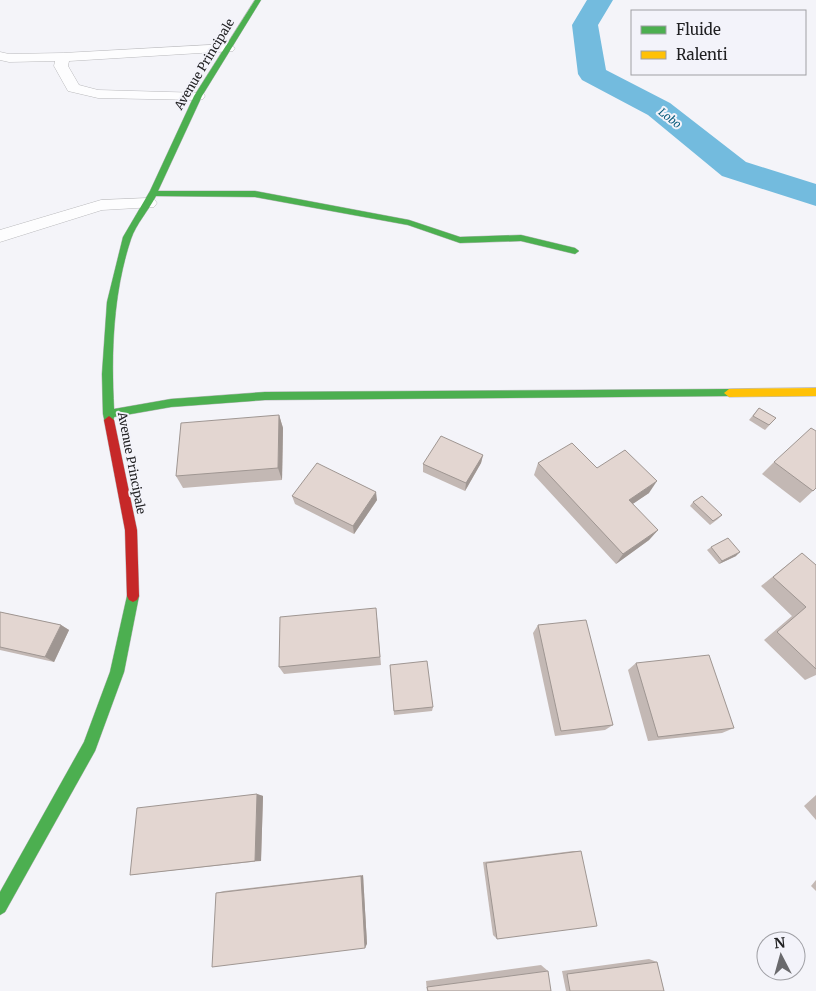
<svg xmlns="http://www.w3.org/2000/svg" width="816" height="991" viewBox="0 0 816 991" font-family="Merriweather,serif">
<style>
.lines{fill:none;stroke-linecap:round;stroke-linejoin:round}
.river{fill:#73bbde;fill-rule:evenodd}
.street-casing{stroke:#bababd;stroke-width:1}
.fast-casing{stroke:#bababd;stroke-width:1}
.slow-casing{stroke:#bababd;stroke-width:1}
.jam-casing{stroke:#bababd;stroke-width:1}
.street{fill:#fdfdfe;fill-rule:evenodd}
.fast{fill:#4caf50;fill-rule:evenodd}
.slow{fill:#ffc107;fill-rule:evenodd}
.jam{fill:#c62828;fill-rule:evenodd}
.wall{fill:#c3b8b4}
.shaded-wall{fill:#9f9692}
.building{fill:#e3d6d1;stroke:#9f9692}
.labels{text-anchor:middle;dominant-baseline:central;stroke-width:4;stroke-linejoin:round;paint-order:stroke}
.far-water-label{font-size:11px;font-style:italic;fill:#065a7a;stroke:#f3f3fa}
.street-label{font-size:12px;fill:#202022;stroke:#f3f3fa}
</style>
<rect width="100%" height="100%" fill="#f4f4f9"/>
<g class="lines">
<polygon class="river" points="587,0 613,0 598,25 606,70 670,103 746,162 816,184 816,206 722,176 648,115 582,80 578,74 572,25"/>
<g class="street-casing">
<g id="street">
<polygon points="228,44 235,48 233,51 69,61 68,66 79,85 98,90 203,93 205,96 203,99 198,100 98,98 68,91 54,66 55,61 9,62 0,60 0,52 9,54 63,53"/>
<polygon points="148,198 154,199 157,203 154,207 102,210 0,242 0,230 101,200"/>
</g>
</g>
<g class="fast-casing">
<g id="fast">
<path d="M255,0H261L202,96L158,191H255L409,220L460,237L521,235L575,248L579,251L575,254L521,241L460,243L408,225L255,197L156,196C149,210 136,224 131,239C113,293 111,353 114,409L171,399L265,392L729,389L734,393L733,396L265,400L171,407L114,417L113,423H105L103,414L102,374L107,302L123,237L150,191L194,96Z"/>
<polygon points="133,590 137,592 139,596 124,672 95,751 5,912 0,915 0,892 84,742 110,672 127,596 129,592"/>
</g>
</g>
<g class="slow-casing">
<polygon id="slow" points="816,388 816,396 729,397 724,393 729,389"/>
</g>
<g class="jam-casing">
<polygon id="jam" points="109,416 114,420 137,530 139,596 137,600 133,602 129,600 127,596 125,530 104,420"/>
</g>
<use href="#street" class="street"/>
<use href="#fast" class="fast"/>
<use href="#slow" class="slow"/>
<use href="#jam" class="jam"/>
</g>
<g class="wall">
<polygon points="759,408 776,418 765,430 749,420"/>
<polygon points="279,415 283,428 282,480 183,488 176,476"/>
<polygon points="483,455 481,463 465,491 423,472 423,464"/>
<polygon points="774,462 816,488 800,503 762,474"/>
<polygon points="538,463 597,468 649,493 632,504 658,530 649,540 616,564 534,475"/>
<polygon points="292,496 377,500 354,534 295,504"/>
<polygon points="693,502 722,515 718,519 710,525 690,506"/>
<polygon points="711,547 736,556 719,564 707,550"/>
<polygon points="802,553 816,565 816,675 805,680 764,640 792,616 761,586"/>
<polygon points="0,612 61,625 69,630 54,662 0,650"/>
<polygon points="377,617 381,665 284,674 279,667"/>
<polygon points="538,625 613,725 605,730 555,736 533,633"/>
<polygon points="636,663 734,728 722,733 648,741 628,670"/>
<polygon points="390,665 433,707 432,711 394,715"/>
<polygon points="257,794 263,796 261,861 130,875"/>
<polygon points="816,795 816,820 804,806"/>
<polygon points="573,851 581,851 497,939 493,935 483,862"/>
<polygon points="363,875 367,944 216,893 224,891"/>
<polygon points="816,880 816,891 811,886"/>
<polygon points="649,959 657,962 664,991 566,991 562,971"/>
<polygon points="541,965 548,971 427,991 426,981"/>
</g>
<g class="shaded-wall">
<polygon points="279,415 283,428 282,480 278,468"/>
<polygon points="483,455 481,463 465,491 466,483"/>
<polygon points="657,481 649,493 621,512 629,500"/>
<polygon points="376,492 377,500 354,534 353,526"/>
<polygon points="658,530 649,540 616,564 623,554"/>
<polygon points="740,552 736,556 719,564 722,561"/>
<polygon points="61,625 69,630 54,662 45,657"/>
<polygon points="257,794 263,796 261,861 255,861"/>
<polygon points="363,875 367,944 365,948 361,876"/>
</g>
<g class="building">
<polygon points="759,408 776,418 769,425 753,416"/>
<polygon points="279,415 278,468 176,476 181,423"/>
<polygon points="811,428 816,431 816,488 813,491 774,462"/>
<polygon points="441,436 483,455 466,483 423,464"/>
<polygon points="572,443 597,468 625,450 657,481 629,500 658,530 623,554 538,463"/>
<polygon points="317,463 376,492 353,526 292,496"/>
<polygon points="702,496 722,515 713,521 693,502"/>
<polygon points="728,538 740,552 722,561 711,547"/>
<polygon points="802,553 816,565 816,669 777,632 806,607 773,577"/>
<polygon points="376,608 380,657 279,667 280,617"/>
<polygon points="0,612 61,625 45,657 0,647"/>
<polygon points="586,620 613,725 561,731 538,625"/>
<polygon points="709,655 734,728 658,737 636,663"/>
<polygon points="427,661 433,707 394,711 390,665"/>
<polygon points="257,794 255,861 130,875 137,808"/>
<polygon points="581,851 597,926 497,939 486,863"/>
<polygon points="361,876 365,948 212,967 216,893"/>
<polygon points="657,962 664,991 570,991 567,974"/>
<polygon points="548,971 551,991 428,991 427,987"/>
</g>
<g class="labels">
<g class="far-water-label">
<text transform="translate(670 118) rotate(38)">Lobo</text>
</g>
<g class="street-label">
<text transform="translate(204 64) rotate(-59)">Avenue Principale</text>
<text transform="translate(132 463) rotate(79)">Avenue Principale</text>
</g>
</g>
<rect x="631" y="10" width="175" height="65" fill="#f3f3fa" stroke="#9f9fa4"/>
<rect x="641" y="26" width="25" height="8" fill="#4caf50" stroke="#9f9fa4"/>
<text x="676" y="35" font-size="15" fill="#202022">Fluide</text>
<rect x="641" y="51" width="25" height="8" fill="#ffc107" stroke="#9f9fa4"/>
<text x="676" y="60" font-size="15" fill="#202022">Ralenti</text>
<g transform="translate(781 956) rotate(354)"><circle r="24" fill="#f3f3fa" stroke="#9f9fa4"/>
<path d="M0-4L9 19L0 12L-9 19Z" fill="#6a6a6d"/>
<text y="-8" font-size="14" font-weight="bold" text-anchor="middle" fill="#202022">N</text>
</g>
</svg>
